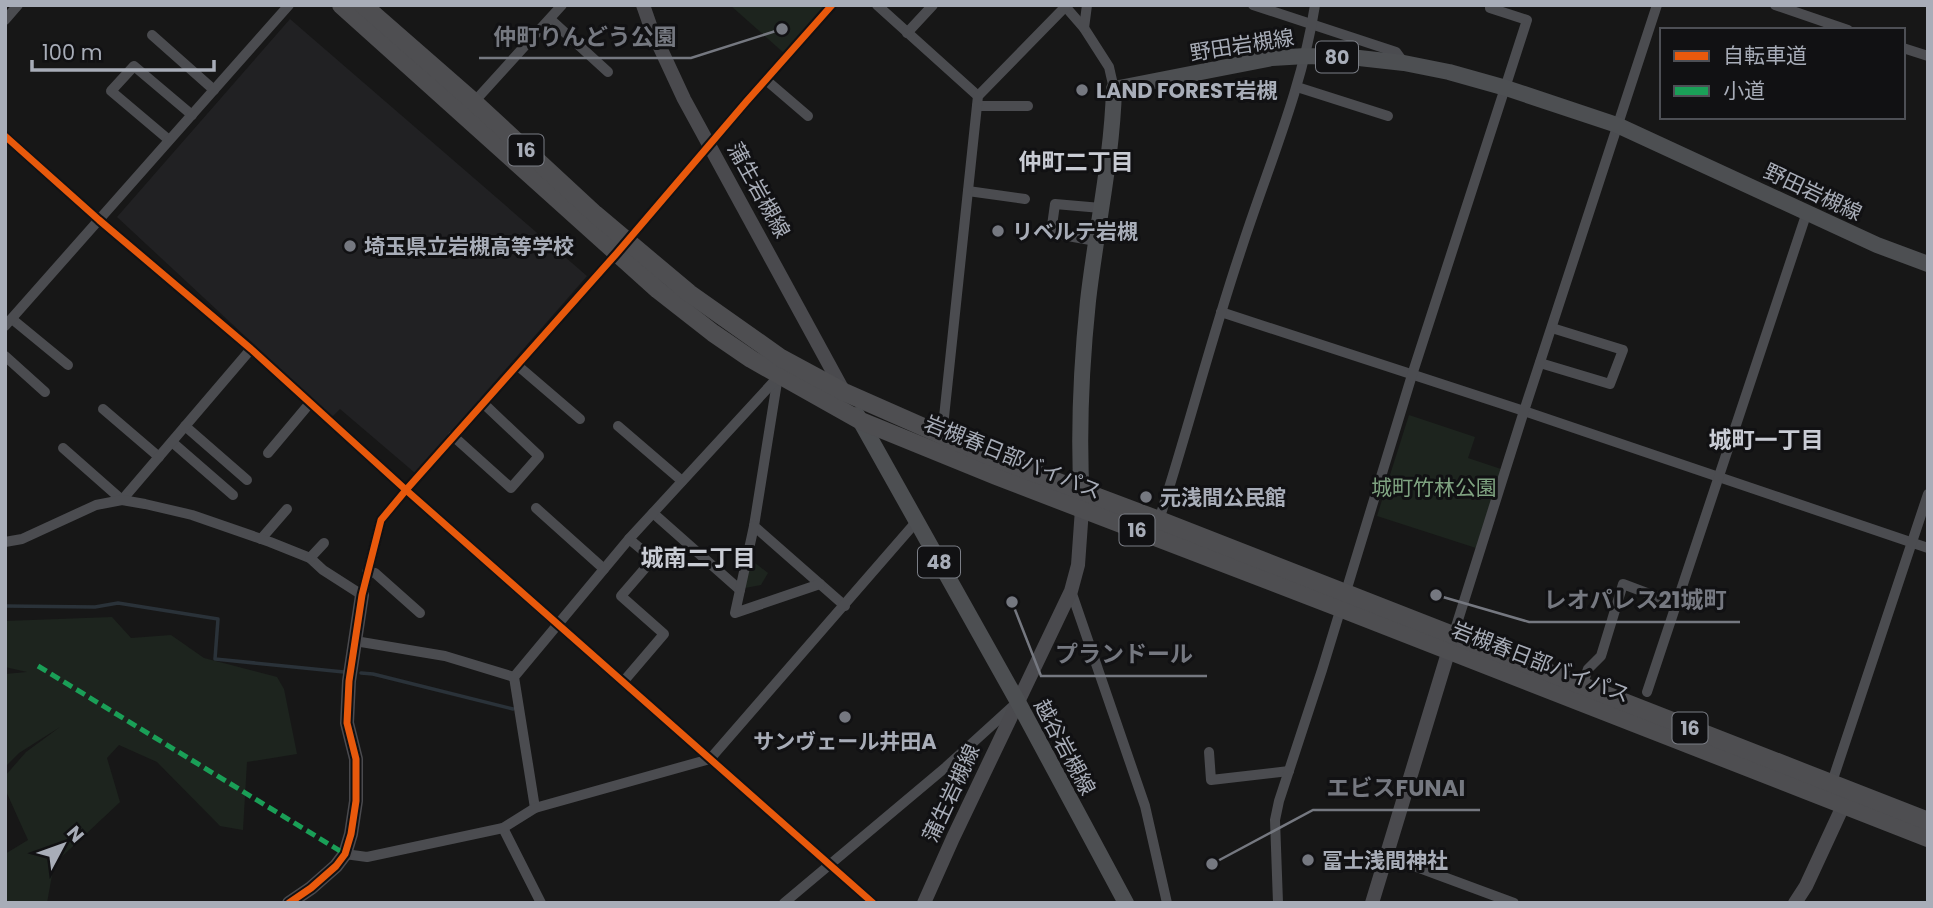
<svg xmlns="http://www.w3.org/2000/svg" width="1933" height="908" viewBox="0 0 1933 908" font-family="Poppins,'Noto Sans JP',sans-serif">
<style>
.built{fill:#212123}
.green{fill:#1d241e}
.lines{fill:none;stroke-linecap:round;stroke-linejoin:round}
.stream{stroke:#2a3239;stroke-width:3.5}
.street{stroke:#4b4c50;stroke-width:10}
.secondary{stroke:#4a4a4e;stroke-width:14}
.primary{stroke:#4d4f52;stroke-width:16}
.highway{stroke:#4e4e51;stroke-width:18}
.quiet{stroke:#1a9f57;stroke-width:5;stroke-dasharray:10 5;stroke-linecap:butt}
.cycleway-casing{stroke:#111113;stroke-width:11}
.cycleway{stroke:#e8590c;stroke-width:7}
.poi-dot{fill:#757880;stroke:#111113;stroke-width:2.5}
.labels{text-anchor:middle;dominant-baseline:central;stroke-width:6;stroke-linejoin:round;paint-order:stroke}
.shield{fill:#111113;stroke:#7b7e86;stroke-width:2}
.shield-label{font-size:19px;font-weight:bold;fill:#a8adb8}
.street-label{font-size:21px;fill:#a8adb8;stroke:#111113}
.poi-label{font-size:21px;font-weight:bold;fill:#a8adb8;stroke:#111113;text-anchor:start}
.park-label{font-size:21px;fill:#7fa381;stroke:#111113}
.neighbourhood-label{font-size:23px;font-weight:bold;fill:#c9ccd4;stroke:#111113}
.leader{fill:none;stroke:#757880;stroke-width:2.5}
.callout-dot{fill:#757880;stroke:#111113;stroke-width:2.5}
.callout-label{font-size:23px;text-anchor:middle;font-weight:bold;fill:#757880;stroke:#111113;stroke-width:6;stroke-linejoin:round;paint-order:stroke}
</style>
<rect width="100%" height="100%" fill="#171717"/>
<polygon class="built" points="290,19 587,276 415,473 340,409 332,417 117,217"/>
<g class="green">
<polygon points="730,5 827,5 785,54"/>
<polygon points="1409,415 1475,437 1468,458 1501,469 1476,548 1377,516"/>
<polygon points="750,559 768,573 761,585 745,588"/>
<polygon points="112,617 131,638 171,635 204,658 277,677 284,689 297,754 247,762 243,830 220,826 157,762 119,745 107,758 120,802 54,864 47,903 5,903 5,854 28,840 5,789 5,776 26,752 60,727 19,753 5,767 5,674 27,672 5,667 5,621"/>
</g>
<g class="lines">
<g class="stream">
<polyline points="5,606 95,607 118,603 218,619 215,659 344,672"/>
<polyline points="361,673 373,674 513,709"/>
</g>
<g class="street">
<polyline points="877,5 978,96"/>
<polyline points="1064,5 1084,28 1109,67 1114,89"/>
<polyline points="1253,5 1396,52 1404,63"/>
<polyline points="1775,5 1848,30"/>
<polyline points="550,19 608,72"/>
<polyline points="5,20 18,5"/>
<polyline points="1084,28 1087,5"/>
<polyline points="907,33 933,5"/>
<polyline points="152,35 214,90"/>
<polyline points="1903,48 1928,56"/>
<polyline points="766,80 808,116"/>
<polyline points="1297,87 1388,116"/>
<polyline points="474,102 562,5"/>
<polyline points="977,106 1028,106"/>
<polyline points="5,136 99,220 251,349 406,490 873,903"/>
<polyline points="169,140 111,91 134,66 192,115"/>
<polyline points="968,191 1025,199"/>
<polyline points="1096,241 1051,233 1055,204 1101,208"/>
<polyline points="1221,312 1524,411 1928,548"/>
<polyline points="12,319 68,365"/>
<polyline points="5,326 289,5"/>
<polyline points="5,356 45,392"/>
<polyline points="1540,363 1610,384 1623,350 1552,328"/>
<polyline points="517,365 580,419"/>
<polyline points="778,376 754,526 845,606"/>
<polyline points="103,409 159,457"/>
<polyline points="185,426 247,480"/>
<polyline points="618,426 682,481"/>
<polyline points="453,436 511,488 539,456 483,403"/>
<polyline points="942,436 978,96 1065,7"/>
<polyline points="172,442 233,495"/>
<polyline points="63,448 122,500"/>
<polyline points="268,453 310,403"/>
<polyline points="122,500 251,349"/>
<polyline points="536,508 604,569"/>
<polyline points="653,513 740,590"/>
<path d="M1159,520C1188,430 1211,339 1241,250C1267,169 1302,90 1315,5"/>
<polyline points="754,526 735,613 820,584"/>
<polyline points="261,539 287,509"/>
<polyline points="5,542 22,539 96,505 122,500 145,504 192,515 270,542 310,558 323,570 362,595 381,520 406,490 617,253 746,102 832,5"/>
<polyline points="310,558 324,543"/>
<polyline points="367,572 375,573 420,613"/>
<polyline points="1071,591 1145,806 1167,903"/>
<polyline points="1453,636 1524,411 1657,5"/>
<polyline points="355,641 445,656 514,677"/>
<polyline points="623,682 664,634 621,596 653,559 629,539"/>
<polyline points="1582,686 1588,669 1601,656 1623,584 1676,604"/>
<polyline points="1647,692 1807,212"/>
<polyline points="1209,752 1211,780 1289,771"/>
<polyline points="1832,782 1928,494"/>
<polyline points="535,808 514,677 629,539 779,376"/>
<polyline points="503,828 541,903"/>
<polyline points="345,854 367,857 503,828 535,808 710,759 916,522"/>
<polyline points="1387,856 1514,903"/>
<polyline points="784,903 946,767 1012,707"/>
<polyline points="1278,903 1275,820 1279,801 1322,670 1412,375 1527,20 1490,8 1490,5"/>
</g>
<g class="secondary">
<polyline points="643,5 651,28 684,99 844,392"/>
<polyline points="289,903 311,888 336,866 345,854 351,834 356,801 356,759 347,723 349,681 362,595"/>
<polyline points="924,903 953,838 1071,591 1078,565 1082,509"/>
<polyline points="1372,903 1451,643"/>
<polyline points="1795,903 1806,886 1843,806"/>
</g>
<g class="primary">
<polyline points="857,415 1018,702 1126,903"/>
<path d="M1082,503C1078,436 1081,368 1088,301C1096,230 1112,160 1114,89L1272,58L1306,56L1359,58L1404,63L1449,72L1506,88L1617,125L1877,245L1928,264"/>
</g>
<g class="highway">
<polyline points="341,5 658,290 713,333 751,359 861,421 996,476 1340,608 1928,838"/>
<polyline points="363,5 474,102 595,214 689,293 781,358 844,392 989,456 1159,520 1928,821"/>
</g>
<polyline class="quiet" points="38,666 345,854"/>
<g class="cycleway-casing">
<g id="cycleway">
<polyline points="5,136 99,220 251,349 406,490 873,903"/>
<polyline points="289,903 311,888 336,866 345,854 351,834 356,801 356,759 347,723 349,681 362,595 381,520 406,490 617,253 746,102 832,5"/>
</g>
</g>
<use href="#cycleway" class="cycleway"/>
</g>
<g class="poi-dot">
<circle cx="1082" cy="90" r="7"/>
<circle cx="998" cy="231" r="7"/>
<circle cx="350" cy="246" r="7"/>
<circle cx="1146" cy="497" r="7"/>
<circle cx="845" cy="717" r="7"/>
<circle cx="1308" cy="860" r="7"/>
</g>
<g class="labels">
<g class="shield">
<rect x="1316" y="41.5" width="42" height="31" rx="5"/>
<rect x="508.5" y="134.5" width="35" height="31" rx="5"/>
<rect x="1119.5" y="514.5" width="35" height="31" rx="5"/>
<rect x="918" y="546.5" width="42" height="31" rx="5"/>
<rect x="1672.5" y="712.5" width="35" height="31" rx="5"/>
</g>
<g class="shield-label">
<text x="1337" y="57">80</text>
<text x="526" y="150">16</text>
<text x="1137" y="530">16</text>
<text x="939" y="562">48</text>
<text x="1690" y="728">16</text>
</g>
<g class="street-label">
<text transform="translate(1242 45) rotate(-9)">野田岩槻線</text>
<text transform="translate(759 190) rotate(61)">蒲生岩槻線</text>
<text transform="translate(1813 192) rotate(25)">野田岩槻線</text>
<text transform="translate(1013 457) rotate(22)">岩槻春日部バイパス</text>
<text transform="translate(1541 662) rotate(21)">岩槻春日部バイパス</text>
<text transform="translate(1065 747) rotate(62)">越谷岩槻線</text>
<text transform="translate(951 793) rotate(-65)">蒲生岩槻線</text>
</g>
<g class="poi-label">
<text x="1096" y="90">LAND FOREST岩槻</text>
<text x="1012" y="231">リベルテ岩槻</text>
<text x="364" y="246">埼玉県立岩槻高等学校</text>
<text x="1160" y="497">元浅間公民館</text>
<text x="845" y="741" text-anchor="middle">サンヴェール井田A</text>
<text x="1322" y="860">冨士浅間神社</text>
</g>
<g class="park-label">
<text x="1434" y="487">城町竹林公園</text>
</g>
<g class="neighbourhood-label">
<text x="1076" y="162">仲町二丁目</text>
<text x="1766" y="440">城町一丁目</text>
<text x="698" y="558">城南二丁目</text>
</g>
</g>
<path class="leader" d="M782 29L691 58H479M1436 595L1529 622H1740M1012 602L1041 676H1207M1212 864L1313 810H1480"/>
<g class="callout-dot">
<circle cx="782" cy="29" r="7"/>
<circle cx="1436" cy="595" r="7"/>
<circle cx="1012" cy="602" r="7"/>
<circle cx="1212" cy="864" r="7"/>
</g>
<g class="callout-label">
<text x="585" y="45">仲町りんどう公園</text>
<text x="1635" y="608">レオパレス21城町</text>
<text x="1124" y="662">プランドール</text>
<text x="1396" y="796">エビスFUNAI</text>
</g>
<rect width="1933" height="908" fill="none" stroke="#a8adb8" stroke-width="14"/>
<rect x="1660" y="28" width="245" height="91" fill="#111113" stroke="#4d4f55" stroke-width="2"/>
<rect x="1674" y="51" width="35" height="10" fill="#e8590c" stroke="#4d4f55" stroke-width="2"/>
<text x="1723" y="63" font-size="21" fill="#a8adb8">自転車道</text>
<rect x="1674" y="86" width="35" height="10" fill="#1a9f57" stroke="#4d4f55" stroke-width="2"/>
<text x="1723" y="98" font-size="21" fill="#a8adb8">小道</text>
<g transform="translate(63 845) rotate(49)" stroke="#111113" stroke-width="5" paint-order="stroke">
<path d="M0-5L12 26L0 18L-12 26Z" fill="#a8adb8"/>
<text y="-10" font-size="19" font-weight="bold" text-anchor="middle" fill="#a8adb8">N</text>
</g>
<path d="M32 60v10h182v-10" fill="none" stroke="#a8adb8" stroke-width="3.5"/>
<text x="42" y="60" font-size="21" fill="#a8adb8" stroke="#111113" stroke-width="5" paint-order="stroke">100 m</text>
</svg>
